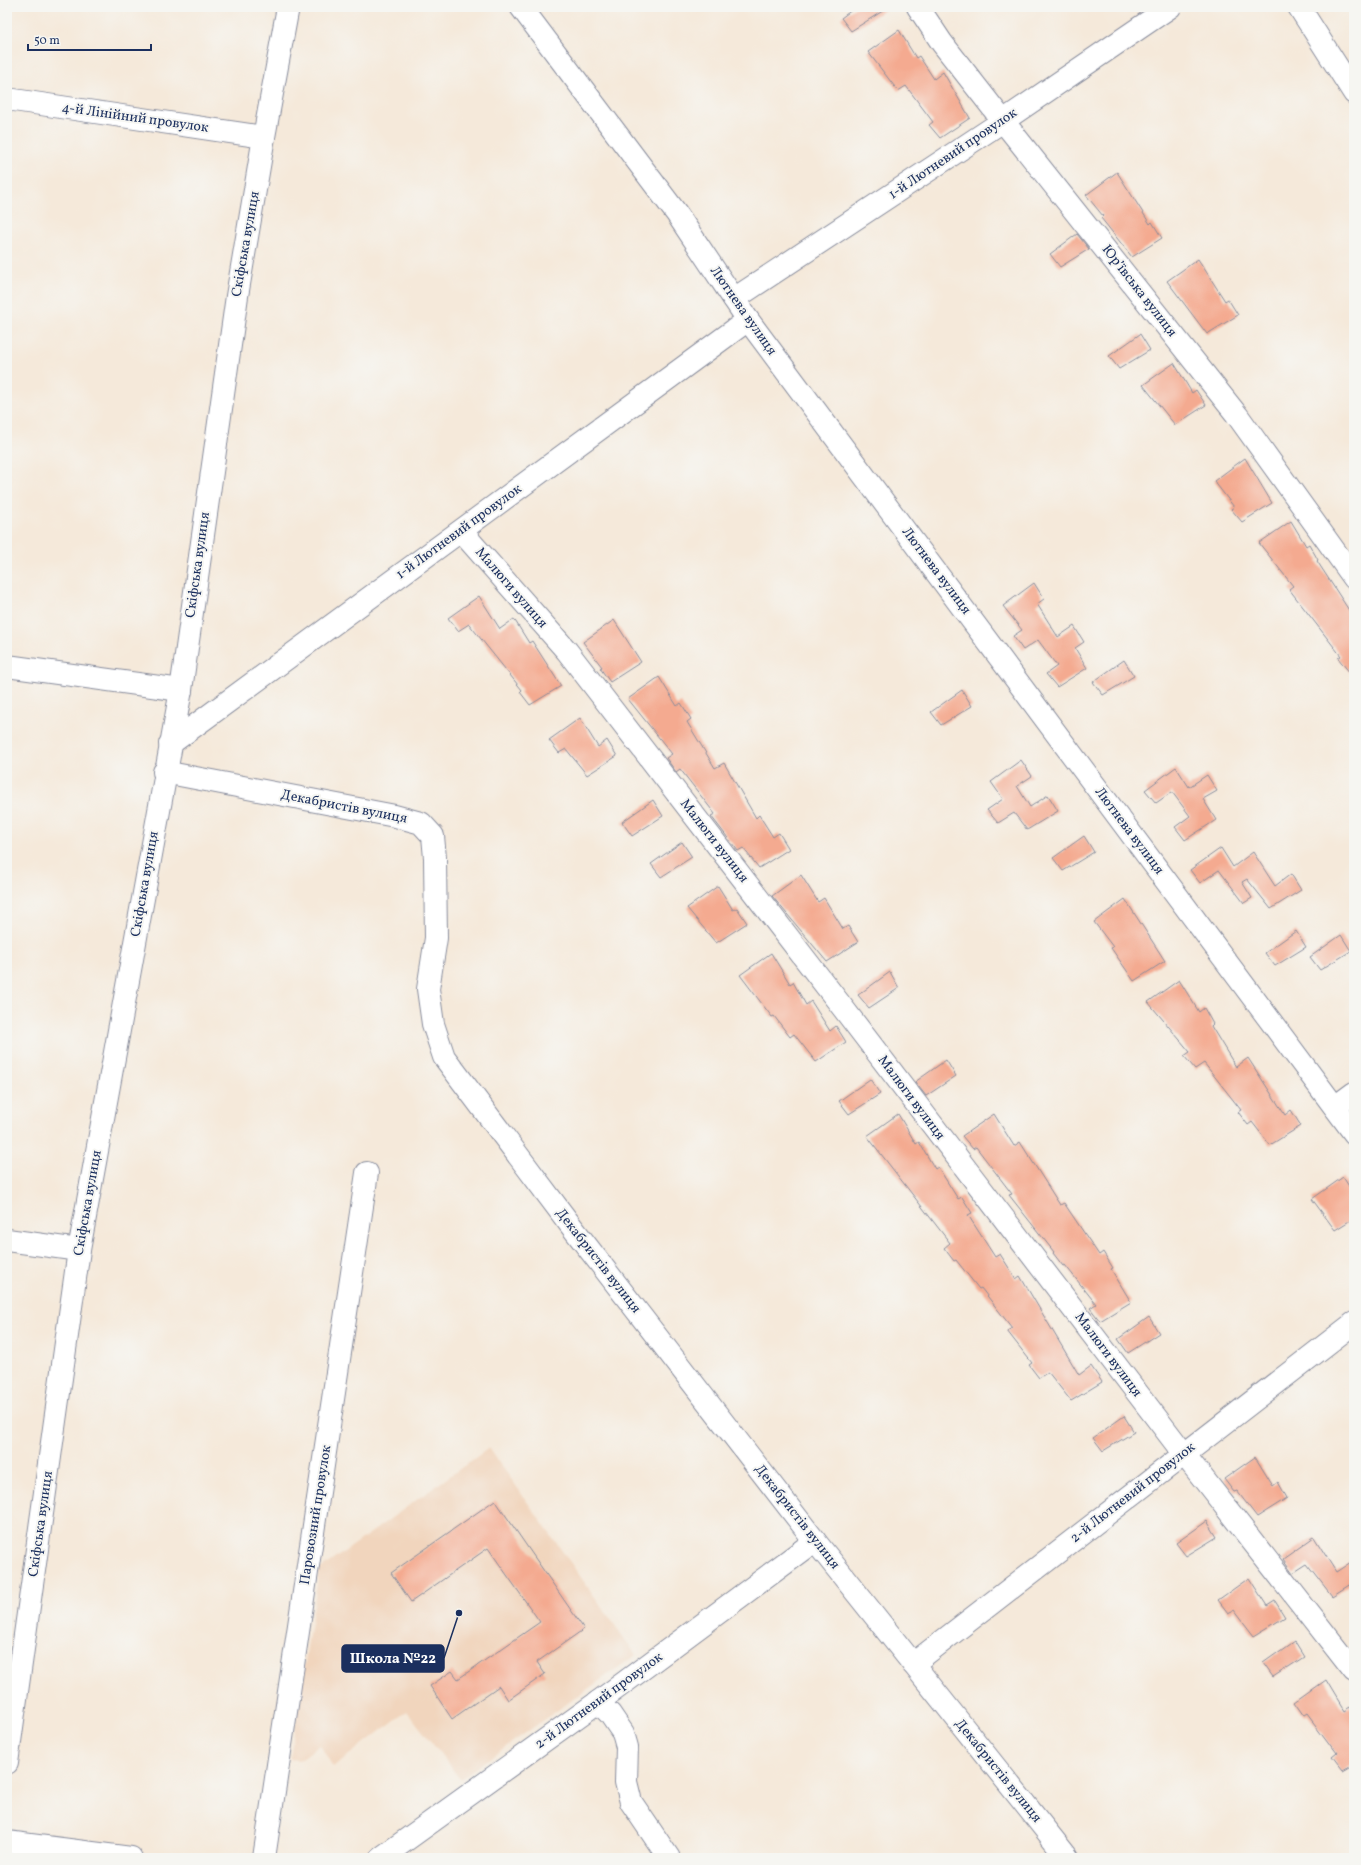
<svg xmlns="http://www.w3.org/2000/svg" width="1361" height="1865" viewBox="0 0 1361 1865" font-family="Vollkorn,serif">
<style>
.built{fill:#f1d5bd}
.building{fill:#f4aa90}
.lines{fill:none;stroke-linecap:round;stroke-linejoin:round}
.minor-casing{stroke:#888c9c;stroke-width:24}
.minor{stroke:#fff;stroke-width:22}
.labels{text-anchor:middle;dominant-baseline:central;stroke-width:4;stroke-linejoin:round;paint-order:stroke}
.street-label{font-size:14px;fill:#1b2f5e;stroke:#f6f6f2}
.leader{fill:none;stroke:#1b2f5e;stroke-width:1.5}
.callout-dot{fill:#1b2f5e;stroke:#f6f6f2;stroke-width:1.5}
.callout{fill:#1b2f5e;stroke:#1b2f5e;stroke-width:1.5}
.callout-label{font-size:15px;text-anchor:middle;font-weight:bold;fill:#fff}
</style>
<rect width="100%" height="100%" fill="#f6f6f2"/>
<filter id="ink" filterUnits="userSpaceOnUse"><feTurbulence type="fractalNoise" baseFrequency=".025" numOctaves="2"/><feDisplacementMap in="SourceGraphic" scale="8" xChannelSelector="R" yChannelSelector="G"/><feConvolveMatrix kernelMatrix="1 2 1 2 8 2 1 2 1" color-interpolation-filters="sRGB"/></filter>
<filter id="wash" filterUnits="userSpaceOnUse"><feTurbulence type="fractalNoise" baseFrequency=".012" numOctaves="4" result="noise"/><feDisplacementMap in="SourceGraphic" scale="16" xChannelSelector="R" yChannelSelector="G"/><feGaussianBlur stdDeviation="0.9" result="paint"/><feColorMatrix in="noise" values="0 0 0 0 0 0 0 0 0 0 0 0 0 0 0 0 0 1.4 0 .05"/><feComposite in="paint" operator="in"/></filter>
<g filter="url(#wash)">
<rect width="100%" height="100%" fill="#f5e9da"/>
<polygon class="built" points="489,1448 636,1655 460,1779 407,1711 333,1767 320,1745 299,1760 290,1759 319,1570"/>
<g id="blocks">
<g class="building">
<polygon points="856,7 889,7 851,31 841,18"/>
<polygon points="899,30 916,58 919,56 934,79 943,72 970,118 940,138 929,125 933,122 906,86 898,91 868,52"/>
<polygon points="1117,172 1150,224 1152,222 1162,238 1132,257 1101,218 1103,216 1086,195"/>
<polygon points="1077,234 1089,249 1060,267 1050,254"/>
<polygon points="1198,259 1225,301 1228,299 1238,315 1207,334 1167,281"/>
<polygon points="1140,334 1150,350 1119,369 1109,356"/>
<polygon points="1174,363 1192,393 1196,390 1206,405 1175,425 1143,385"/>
<polygon points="1245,458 1272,503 1242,522 1231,509 1234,507 1214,481"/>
<polygon points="1291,521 1306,546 1309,544 1318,560 1317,561 1354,618 1354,678 1338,658 1341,656 1289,589 1293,586 1259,543"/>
<polygon points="1034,583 1044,599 1037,604 1058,637 1074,626 1084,642 1075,648 1087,668 1057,687 1046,674 1057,666 1038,640 1023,650 1013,636 1022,630 1003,606"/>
<polygon points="479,596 500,629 514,619 529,643 532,641 561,686 530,705 520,692 522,690 469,624 458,631 448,618"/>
<polygon points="614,620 641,662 610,682 600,668 602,667 583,642"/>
<polygon points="1124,660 1134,676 1103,695 1093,682"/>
<polygon points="659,677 677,706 681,703 691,719 687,722 715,768 724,763 756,818 759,815 773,837 779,833 789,849 759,868 743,848 738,851 711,816 715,814 680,769 676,772 666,758 672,754 628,699"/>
<polygon points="962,690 972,706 941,725 931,712"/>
<polygon points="580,718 598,747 607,740 617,756 587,775 566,749 559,753 549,740"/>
<polygon points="1021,760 1032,776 1017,786 1030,807 1048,795 1058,811 1027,830 1014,813 998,823 987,810 1003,799 991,782"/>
<polygon points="1176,767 1189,787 1207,775 1217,791 1203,799 1216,820 1185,840 1175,827 1190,816 1172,792 1156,803 1145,790"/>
<polygon points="653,800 663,816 632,836 622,822"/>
<polygon points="1084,836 1094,852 1063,871 1053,858"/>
<polygon points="682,842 692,857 661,877 651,864"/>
<polygon points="1221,848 1233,867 1253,852 1275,886 1291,874 1301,890 1271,909 1247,879 1242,882 1252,898 1244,903 1219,870 1200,883 1190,870"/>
<polygon points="801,875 818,902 824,898 843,929 848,926 858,942 827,962 772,896"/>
<polygon points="718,886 733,910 737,908 747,923 716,943 687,908"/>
<polygon points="1125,899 1165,961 1134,981 1111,948 1113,947 1094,922"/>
<polygon points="1296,931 1306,947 1275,966 1265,953"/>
<polygon points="1341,935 1351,951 1320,970 1310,957"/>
<polygon points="771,953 790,984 793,982 806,1005 811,1001 830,1031 836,1026 846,1042 816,1062 794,1034 790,1037 774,1016 772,1017 740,975"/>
<polygon points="890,972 899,988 869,1008 858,995"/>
<polygon points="1179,980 1199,1012 1204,1008 1213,1024 1211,1026 1236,1067 1248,1058 1285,1115 1291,1110 1301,1126 1270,1145 1252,1122 1248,1125 1238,1112 1241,1110 1204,1063 1195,1069 1184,1056 1190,1052 1148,1002"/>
<polygon points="946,1060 956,1076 926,1096 915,1082"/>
<polygon points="870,1079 880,1094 849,1114 839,1101"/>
<polygon points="898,1114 916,1144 919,1142 935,1169 938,1167 958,1199 962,1197 972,1213 968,1215 995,1257 1000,1254 1016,1279 1020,1276 1079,1375 1091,1366 1102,1382 1071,1401 1048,1372 1039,1378 1029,1365 1032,1363 1007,1331 1012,1328 981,1288 979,1289 956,1260 954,1261 944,1248 950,1243 867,1136"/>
<polygon points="994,1114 1014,1146 1020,1142 1060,1205 1064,1203 1099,1255 1103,1252 1113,1268 1111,1269 1131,1302 1100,1321 1090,1308 1096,1304 1065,1265 1063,1266 1053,1253 1054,1252 1009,1195 1012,1194 976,1147 973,1149 962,1136"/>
<polygon points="1343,1177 1354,1194 1354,1218 1335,1230 1312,1199"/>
<polygon points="1149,1317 1159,1333 1128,1353 1118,1339"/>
<polygon points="1124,1416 1134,1432 1103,1451 1093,1438"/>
<polygon points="1255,1457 1273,1486 1278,1482 1287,1498 1257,1517 1237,1491 1234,1492 1224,1479"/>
<polygon points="495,1500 584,1629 537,1662 545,1674 508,1700 499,1686 452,1719 430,1686 452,1671 458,1679 540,1622 488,1548 411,1602 391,1573"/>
<polygon points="1207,1521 1217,1537 1186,1556 1176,1543"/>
<polygon points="1314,1537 1336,1572 1354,1560 1354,1582 1332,1596 1307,1564 1293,1573 1283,1559"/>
<polygon points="1249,1578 1267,1606 1275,1601 1285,1617 1254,1636 1234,1610 1228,1613 1218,1600"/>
<polygon points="1294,1641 1304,1657 1273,1677 1263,1663"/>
<polygon points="1325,1680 1343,1710 1349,1706 1354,1714 1354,1764 1342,1771 1332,1758 1337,1754 1307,1714 1304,1716 1294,1702"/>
</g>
</g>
</g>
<g filter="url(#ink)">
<use href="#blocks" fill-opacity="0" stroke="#888c9c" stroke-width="1"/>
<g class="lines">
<g class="minor-casing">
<g id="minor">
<polyline points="521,7 677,214 748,320 1354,1133"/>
<polyline points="918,7 942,43 1003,121 1237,415 1354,578"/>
<polyline points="1299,7 1354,93"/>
<polyline points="7,99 264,137"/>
<polyline points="734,299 1003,121 1170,7"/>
<polyline points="461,531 567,651 843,1008 1184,1454 1354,1671"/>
<polyline points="7,666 181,690"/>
<polyline points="170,744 748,320"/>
<polyline points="164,772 395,816 421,823 433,836 435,858 436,938 428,989 433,1024 444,1057 572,1227 815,1541 1068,1858"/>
<polyline points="1335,1107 1354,1093"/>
<polyline points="7,1240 79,1250"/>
<polyline points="913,1664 1354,1323"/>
<polyline points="598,1702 610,1714 623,1733 627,1747 626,1782 631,1802 669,1858"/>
<polyline points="7,1763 79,1250 181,690 237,296 264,137 288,7"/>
<polyline points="7,1842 131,1858"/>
<polyline points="264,1858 367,1173"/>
<polyline points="381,1858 598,1702 815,1541"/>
</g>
</g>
<use href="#minor" class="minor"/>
</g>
</g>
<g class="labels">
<g class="street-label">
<text transform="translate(135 118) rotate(8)">4-й Лінійний провулок</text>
<text transform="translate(953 154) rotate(-34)">1-й Лютневий провулок</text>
<text transform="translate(246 244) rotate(-80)">Скіфська вулиця</text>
<text transform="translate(1139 291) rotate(52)">Юр’ївська вулиця</text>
<text transform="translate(743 311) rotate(55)">Лютнева вулиця</text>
<text transform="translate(459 532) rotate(-36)">1-й Лютневий провулок</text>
<text transform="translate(198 565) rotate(-82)">Скіфська вулиця</text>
<text transform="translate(936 571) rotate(53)">Лютнева вулиця</text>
<text transform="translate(511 588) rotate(49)">Малюги вулиця</text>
<text transform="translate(344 807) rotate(11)">Декабристів вулиця</text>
<text transform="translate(1129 831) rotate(53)">Лютнева вулиця</text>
<text transform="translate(714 841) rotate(52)">Малюги вулиця</text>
<text transform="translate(145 884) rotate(-80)">Скіфська вулиця</text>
<text transform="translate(911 1098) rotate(53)">Малюги вулиця</text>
<text transform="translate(88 1203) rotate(-80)">Скіфська вулиця</text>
<text transform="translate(598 1261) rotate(52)">Декабристів вулиця</text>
<text transform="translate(1108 1355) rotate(53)">Малюги вулиця</text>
<text transform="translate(1133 1493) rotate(-38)">2-й Лютневий провулок</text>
<text transform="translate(316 1515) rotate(-81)">Паровозний провулок</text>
<text transform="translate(797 1517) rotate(52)">Декабристів вулиця</text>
<text transform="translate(41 1524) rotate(-82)">Скіфська вулиця</text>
<text transform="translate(599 1701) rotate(-36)">2-й Лютневий провулок</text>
<text transform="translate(998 1771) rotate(51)">Декабристів вулиця</text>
</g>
</g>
<path class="leader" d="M459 1613L444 1658"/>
<circle class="callout-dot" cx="459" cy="1613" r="4"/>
<rect class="callout" x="342" y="1645" width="102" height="27" rx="4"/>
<g class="callout-label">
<text x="393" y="1663">Школа №22</text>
</g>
<rect width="1361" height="1865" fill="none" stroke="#f6f6f2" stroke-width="24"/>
<path d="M28 44v6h123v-6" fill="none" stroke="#1b2f5e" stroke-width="2"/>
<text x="34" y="44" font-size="12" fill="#1b2f5e" stroke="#f6f6f2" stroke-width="3" paint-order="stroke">50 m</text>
</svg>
